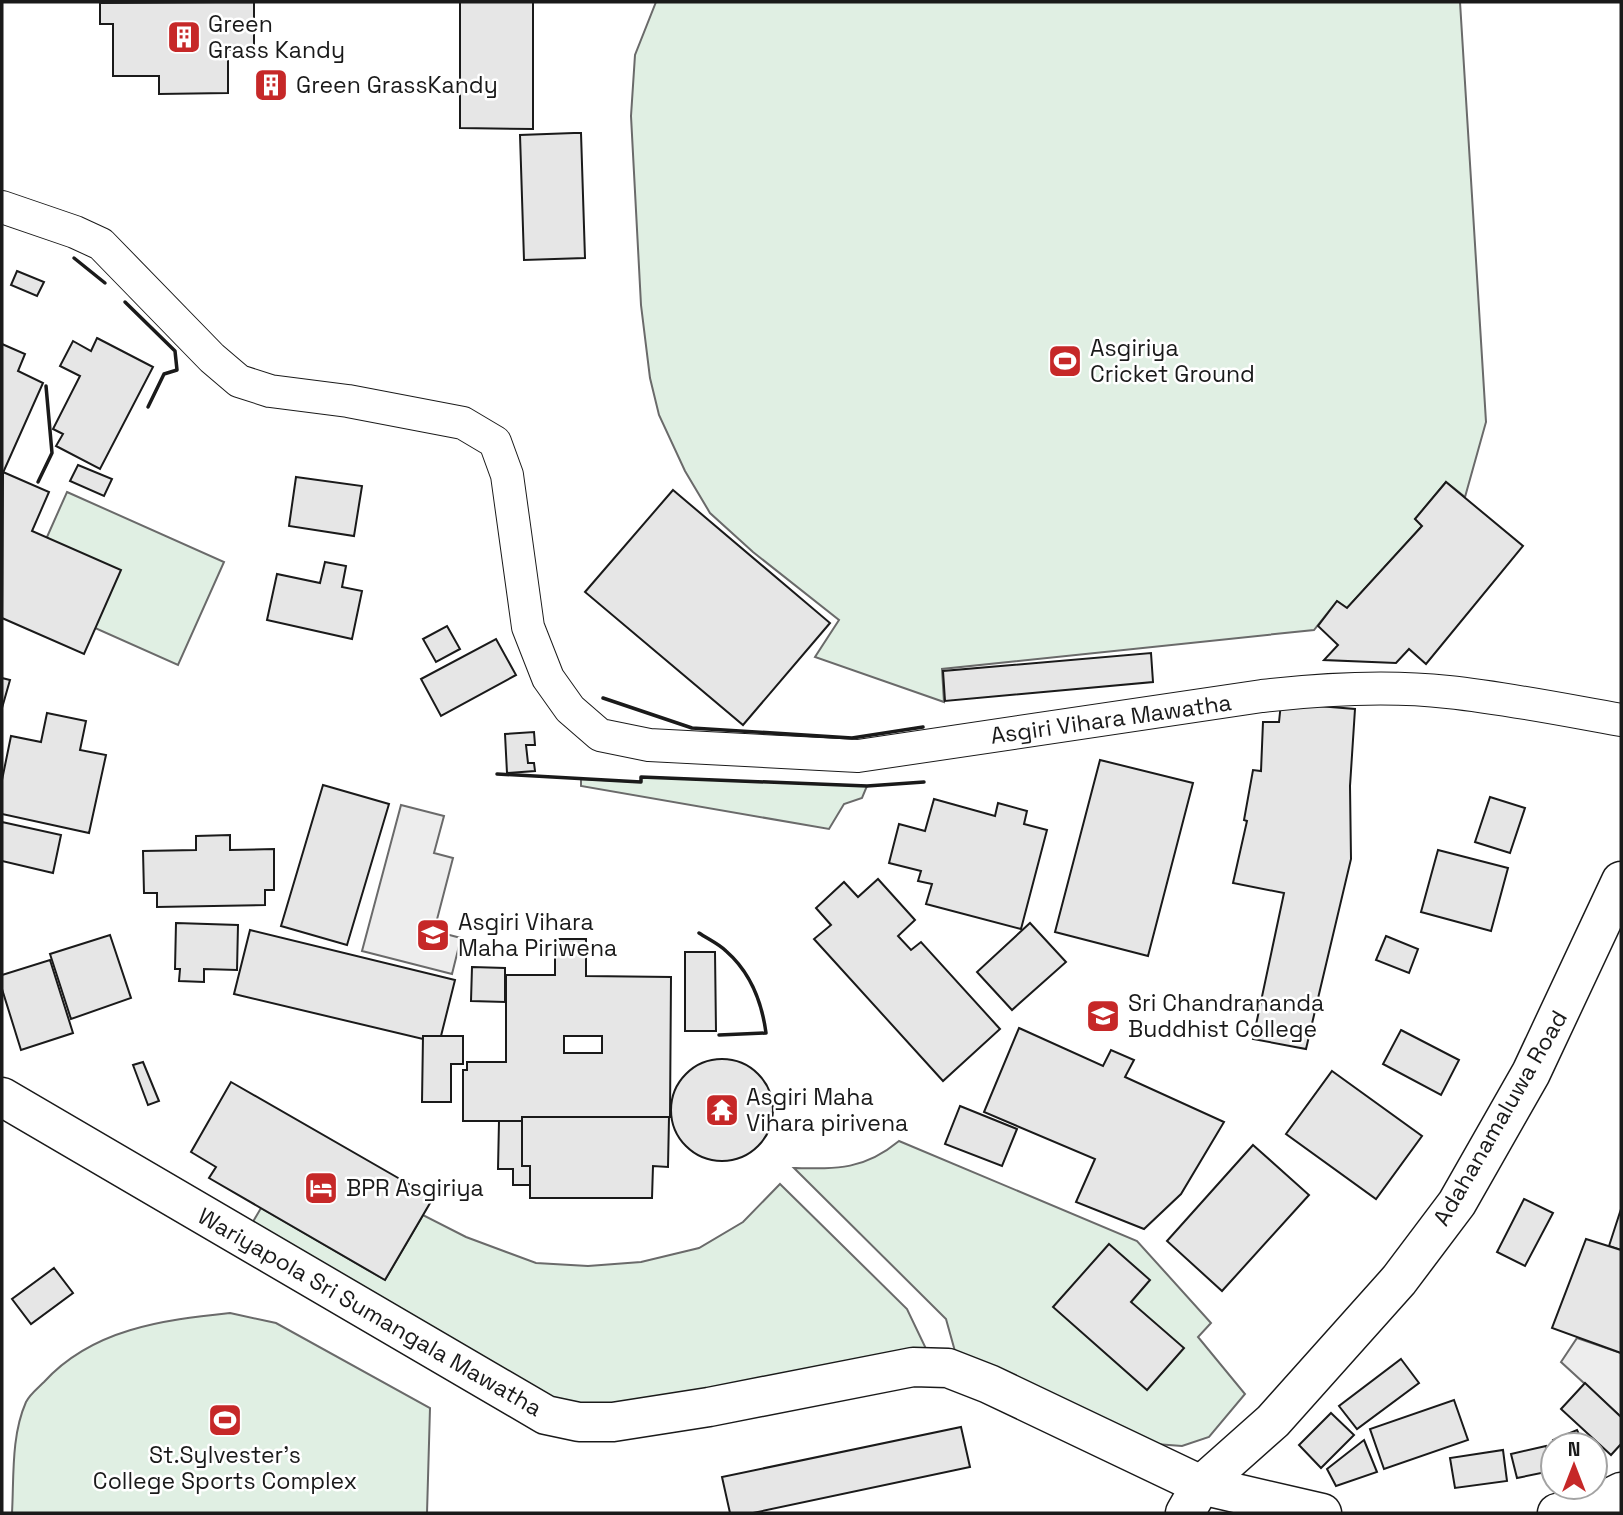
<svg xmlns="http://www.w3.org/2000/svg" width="1623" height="1515" viewBox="0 0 1623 1515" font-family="'Space Grotesk',sans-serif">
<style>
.green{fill:#e0efe3;stroke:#6a6a6a;stroke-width:2}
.parking{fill:#ededed;stroke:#6a6a6a;stroke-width:2}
.building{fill:#e6e6e6;stroke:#1a1a1a;stroke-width:2;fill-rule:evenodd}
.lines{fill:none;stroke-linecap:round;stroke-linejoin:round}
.street-casing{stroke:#1a1a1a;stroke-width:34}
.secondary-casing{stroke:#1a1a1a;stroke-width:41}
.primary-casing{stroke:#1a1a1a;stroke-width:41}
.street{stroke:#fff;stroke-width:32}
.secondary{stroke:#fff;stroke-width:38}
.primary{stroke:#fff;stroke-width:38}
.wall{stroke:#1a1a1a;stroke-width:3.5}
.labels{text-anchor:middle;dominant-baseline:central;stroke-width:5;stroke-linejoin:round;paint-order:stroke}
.poi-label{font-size:23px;fill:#1a1a1a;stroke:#fff;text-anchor:start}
.street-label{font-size:23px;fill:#1a1a1a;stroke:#fff}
</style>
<rect width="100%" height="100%" fill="#fff"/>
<g class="green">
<polygon points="656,2 1460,2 1486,422 1465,497 1446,482 1415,519 1422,526 1347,608 1337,601 1314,630 942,669 944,702 815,657 839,620 753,552 710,513 685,471 659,415 650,378 641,305 631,116 635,55"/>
<polygon points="67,492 224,562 178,665 95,628 47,537"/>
<polygon points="641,777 867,786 862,798 844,804 829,829 581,786 581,779 641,782"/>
<path d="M899,1141L1137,1241L1211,1323L1198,1337L1245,1394L1209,1437L1182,1446L1142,1443L958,1362L946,1319L794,1168C837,1169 864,1170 899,1141Z"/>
<polygon points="780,1184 907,1309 929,1355 664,1405 558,1404 247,1232 261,1208 385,1280 423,1215 466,1237 536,1263 588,1266 641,1262 699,1248 743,1222"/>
<path d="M230,1313L276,1323L430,1408L427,1513H12C14,1477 11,1436 26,1402C30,1394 38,1388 44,1382C92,1329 163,1320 230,1313Z"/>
</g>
<g class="parking">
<polygon points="401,805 444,816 434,853 453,858 434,931 461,938 452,974 362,951"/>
<polygon points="1577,1338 1621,1353 1621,1417 1561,1362"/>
</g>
<g class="building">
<polygon points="254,2 254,50 228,50 228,93 159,94 159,76 113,76 113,24 100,24 100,3"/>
<polygon points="460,2 533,2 533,129 460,128"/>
<polygon points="281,71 283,98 261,100 258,73"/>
<polygon points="574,133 581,133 585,258 524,260 520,135"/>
<polygon points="17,271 44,282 37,296 11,285"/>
<polygon points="97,338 153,367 100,469 56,446 63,434 53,429 80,376 60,366 73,341 91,351"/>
<polygon points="2,344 25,354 18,371 43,383 2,475"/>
<polygon points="78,465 112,479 104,496 70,481"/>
<polygon points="3,472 49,492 32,531 121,570 84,654 2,618"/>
<polygon points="296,477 362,486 354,536 289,526"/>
<polygon points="1446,482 1523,546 1426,664 1409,649 1396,663 1324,660 1338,645 1318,626 1337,601 1347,608 1422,526 1415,519"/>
<polygon points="673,490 830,623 743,725 585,592"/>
<polygon points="325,562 346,566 342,587 362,591 352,639 267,620 277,574 320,583"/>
<polygon points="447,626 460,649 436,662 423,639"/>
<polygon points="496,639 516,675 441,716 421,679"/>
<polygon points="1151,653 1153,682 945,701 943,671"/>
<polygon points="2,678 10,680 2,708"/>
<polygon points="1281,703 1355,709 1350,786 1351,859 1306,1049 1253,1039 1284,893 1233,883 1247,821 1244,820 1253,770 1261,771 1263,722 1279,722"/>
<polygon points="47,713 86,721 80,750 106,755 89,833 2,814 2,780 11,736 41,742"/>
<polygon points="534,732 535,745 526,745 528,763 534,763 535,771 507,773 505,734"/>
<polygon points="1100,760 1193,783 1148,956 1055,932"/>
<polygon points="323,785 389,804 347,945 281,926"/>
<polygon points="1490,797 1525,808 1510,853 1475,842"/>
<polygon points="934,799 995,816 998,803 1027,811 1024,824 1047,830 1021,929 926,904 932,884 918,881 921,871 889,863 899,824 925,831"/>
<polygon points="2,822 61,835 53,873 2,861"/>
<polygon points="230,835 230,850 274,849 274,890 265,890 265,905 157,907 157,893 144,893 143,851 196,850 196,836"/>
<polygon points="1438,850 1508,868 1491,931 1421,912"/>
<polygon points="878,879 915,920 898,936 911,950 921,942 1000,1029 943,1081 814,939 831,925 816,908 844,882 858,897"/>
<polygon points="176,923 238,925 237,970 204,969 204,982 179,981 180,969 175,969"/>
<polygon points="1030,923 1066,962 1012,1010 977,972"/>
<polygon points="250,930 455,980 441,1036 423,1036 423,1039 234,994"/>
<polygon points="110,935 131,998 71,1019 50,954"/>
<polygon points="1386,936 1418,949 1409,973 1376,960"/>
<path d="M555,939H586V976L671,977L670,1117H522V1121H463V1070H467V1062H506V975H555ZM564,1036H602V1053H564Z"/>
<polygon points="685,952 715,952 716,1031 685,1031"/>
<polygon points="50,960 73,1033 21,1050 2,989 2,975"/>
<polygon points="472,967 505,968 505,1002 471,1001"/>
<polygon points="1019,1028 1103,1066 1111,1050 1134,1060 1125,1077 1224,1122 1181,1194 1144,1229 1076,1202 1095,1159 984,1112"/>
<polygon points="1401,1030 1459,1060 1441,1095 1383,1064"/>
<polygon points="423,1036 463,1036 463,1064 451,1064 451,1102 422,1102"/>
<circle cx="722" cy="1110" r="51"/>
<polygon points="143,1062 159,1101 148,1105 133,1065"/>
<polygon points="1332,1071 1422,1136 1376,1199 1286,1134"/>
<polygon points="231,1082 433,1198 385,1280 209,1178 216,1167 191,1152"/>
<polygon points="960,1106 1017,1129 1002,1166 945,1144"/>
<polygon points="522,1117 669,1117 668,1167 653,1166 652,1198 530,1198 530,1166 522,1166"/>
<polygon points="499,1121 522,1121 522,1166 530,1166 530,1185 513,1185 513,1169 498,1169"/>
<polygon points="1253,1145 1309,1195 1222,1291 1167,1241"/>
<polygon points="1524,1199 1553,1213 1525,1266 1497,1252"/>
<polygon points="1621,1209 1621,1250 1609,1246"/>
<polygon points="1586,1239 1621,1250 1621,1353 1552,1328"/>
<polygon points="1109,1244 1150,1280 1131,1302 1184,1348 1147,1390 1053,1307"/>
<polygon points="54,1268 73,1293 31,1324 12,1299"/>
<polygon points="1401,1359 1419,1383 1357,1429 1339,1406"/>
<polygon points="1585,1383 1621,1417 1621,1444 1611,1455 1561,1409"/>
<polygon points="1454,1400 1468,1440 1384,1469 1370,1429"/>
<polygon points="1331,1413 1354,1435 1321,1468 1299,1445"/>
<polygon points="961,1427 970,1467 753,1513 730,1513 722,1477"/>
<polygon points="1577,1430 1584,1445 1554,1445 1553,1440"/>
<polygon points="1364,1440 1377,1472 1336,1486 1327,1469"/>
<polygon points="1546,1446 1551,1471 1517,1478 1511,1454"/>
<polygon points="1503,1450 1507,1481 1455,1488 1450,1458"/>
</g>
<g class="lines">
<g class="street-casing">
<path id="street" d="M2,207L75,232L101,244L212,358L239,381L270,391L348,401L463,423L495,442L507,475L528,627L548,678L570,709L600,735L649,745L858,756L1262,696C1323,689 1386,685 1448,692C1506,698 1564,710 1621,720"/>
</g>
<g class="secondary-casing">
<g id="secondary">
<polyline points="2,1097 546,1415 579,1422 613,1422 709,1407 913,1367 948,1368 989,1384 1201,1485 1322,1513"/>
<polyline points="1557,1513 1593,1506 1621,1492"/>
</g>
</g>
<g class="primary-casing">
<polyline id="primary" points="1185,1513 1201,1485 1273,1421 1399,1280 1457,1203 1531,1073 1621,881"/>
</g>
<use href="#street" class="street"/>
<use href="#secondary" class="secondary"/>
<use href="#primary" class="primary"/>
<g class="wall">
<polyline points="74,258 105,283"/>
<polyline points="125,302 175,351 177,370 164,374 148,407"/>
<polyline points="38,482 52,453 46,386"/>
<polyline points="603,698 692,728 852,738 923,727"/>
<polyline points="497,774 641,782 641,777 867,786 924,782"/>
<path d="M699,933C708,939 719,944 726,951C750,972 762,1003 766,1033L719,1035"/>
</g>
</g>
<defs>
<g id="building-square" transform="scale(1.75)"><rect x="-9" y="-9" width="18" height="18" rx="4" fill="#c62828" stroke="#fff"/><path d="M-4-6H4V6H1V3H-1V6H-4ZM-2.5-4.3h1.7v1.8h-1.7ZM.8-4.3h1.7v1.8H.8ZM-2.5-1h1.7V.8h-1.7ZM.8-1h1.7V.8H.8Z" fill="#fff"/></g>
<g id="stadium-square" transform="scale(1.75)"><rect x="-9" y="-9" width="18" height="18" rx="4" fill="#c62828" stroke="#fff"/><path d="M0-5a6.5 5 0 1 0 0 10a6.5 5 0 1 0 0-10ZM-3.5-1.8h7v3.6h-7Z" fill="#fff"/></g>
<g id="university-square" transform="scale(1.75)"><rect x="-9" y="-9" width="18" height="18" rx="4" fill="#c62828" stroke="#fff"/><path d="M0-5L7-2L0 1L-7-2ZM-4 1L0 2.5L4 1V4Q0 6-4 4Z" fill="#fff"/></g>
<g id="school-square" transform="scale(1.75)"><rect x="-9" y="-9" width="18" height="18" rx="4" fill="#c62828" stroke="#fff"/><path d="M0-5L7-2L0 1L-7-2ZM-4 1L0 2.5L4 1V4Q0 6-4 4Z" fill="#fff"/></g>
<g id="temple-square" transform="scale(1.75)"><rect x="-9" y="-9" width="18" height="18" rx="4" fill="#c62828" stroke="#fff"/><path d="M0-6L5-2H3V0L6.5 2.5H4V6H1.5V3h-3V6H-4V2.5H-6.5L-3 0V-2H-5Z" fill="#fff"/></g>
<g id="hotel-square" transform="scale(1.75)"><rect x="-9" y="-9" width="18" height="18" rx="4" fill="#c62828" stroke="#fff"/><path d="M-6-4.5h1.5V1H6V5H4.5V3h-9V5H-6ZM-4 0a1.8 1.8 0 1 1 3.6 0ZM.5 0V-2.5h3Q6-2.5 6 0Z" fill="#fff"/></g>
</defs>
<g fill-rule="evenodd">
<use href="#building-square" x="184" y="37"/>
<use href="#building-square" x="271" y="85"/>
<use href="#stadium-square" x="1065" y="361"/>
<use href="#university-square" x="433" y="935"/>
<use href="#school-square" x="1103" y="1016"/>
<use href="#temple-square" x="722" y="1110"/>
<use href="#hotel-square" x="321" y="1188"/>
<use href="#stadium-square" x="225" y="1420"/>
</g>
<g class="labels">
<g class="poi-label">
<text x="208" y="24">Green<tspan x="208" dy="26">Grass Kandy</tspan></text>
<text x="296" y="85">Green GrassKandy</text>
<text x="1090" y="348">Asgiriya<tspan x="1090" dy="26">Cricket Ground</tspan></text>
<text x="458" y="922">Asgiri Vihara<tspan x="458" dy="26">Maha Piriwena</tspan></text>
<text x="1128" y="1003">Sri Chandrananda<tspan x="1128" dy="26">Buddhist College</tspan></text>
<text x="746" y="1097">Asgiri Maha<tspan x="746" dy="26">Vihara pirivena</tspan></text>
<text x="346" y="1188">BPR Asgiriya</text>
<text x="225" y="1455" text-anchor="middle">St.Sylvester's<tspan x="225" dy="26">College Sports Complex</tspan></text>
</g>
<g class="street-label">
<text transform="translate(1111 719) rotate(-8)">Asgiri Vihara Mawatha</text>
<text transform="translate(1500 1118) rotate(-60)">Adahanamaluwa Road</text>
<text transform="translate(370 1312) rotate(30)">Wariyapola Sri Sumangala Mawatha</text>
</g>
</g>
<rect width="1623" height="1515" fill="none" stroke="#1a1a1a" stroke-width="7"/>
<g transform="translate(1574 1466)"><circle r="33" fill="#ffffff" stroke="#a3a3a3" stroke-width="2"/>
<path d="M0-5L12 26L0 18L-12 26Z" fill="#c62828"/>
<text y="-10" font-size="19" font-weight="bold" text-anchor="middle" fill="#1a1a1a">N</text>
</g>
</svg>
